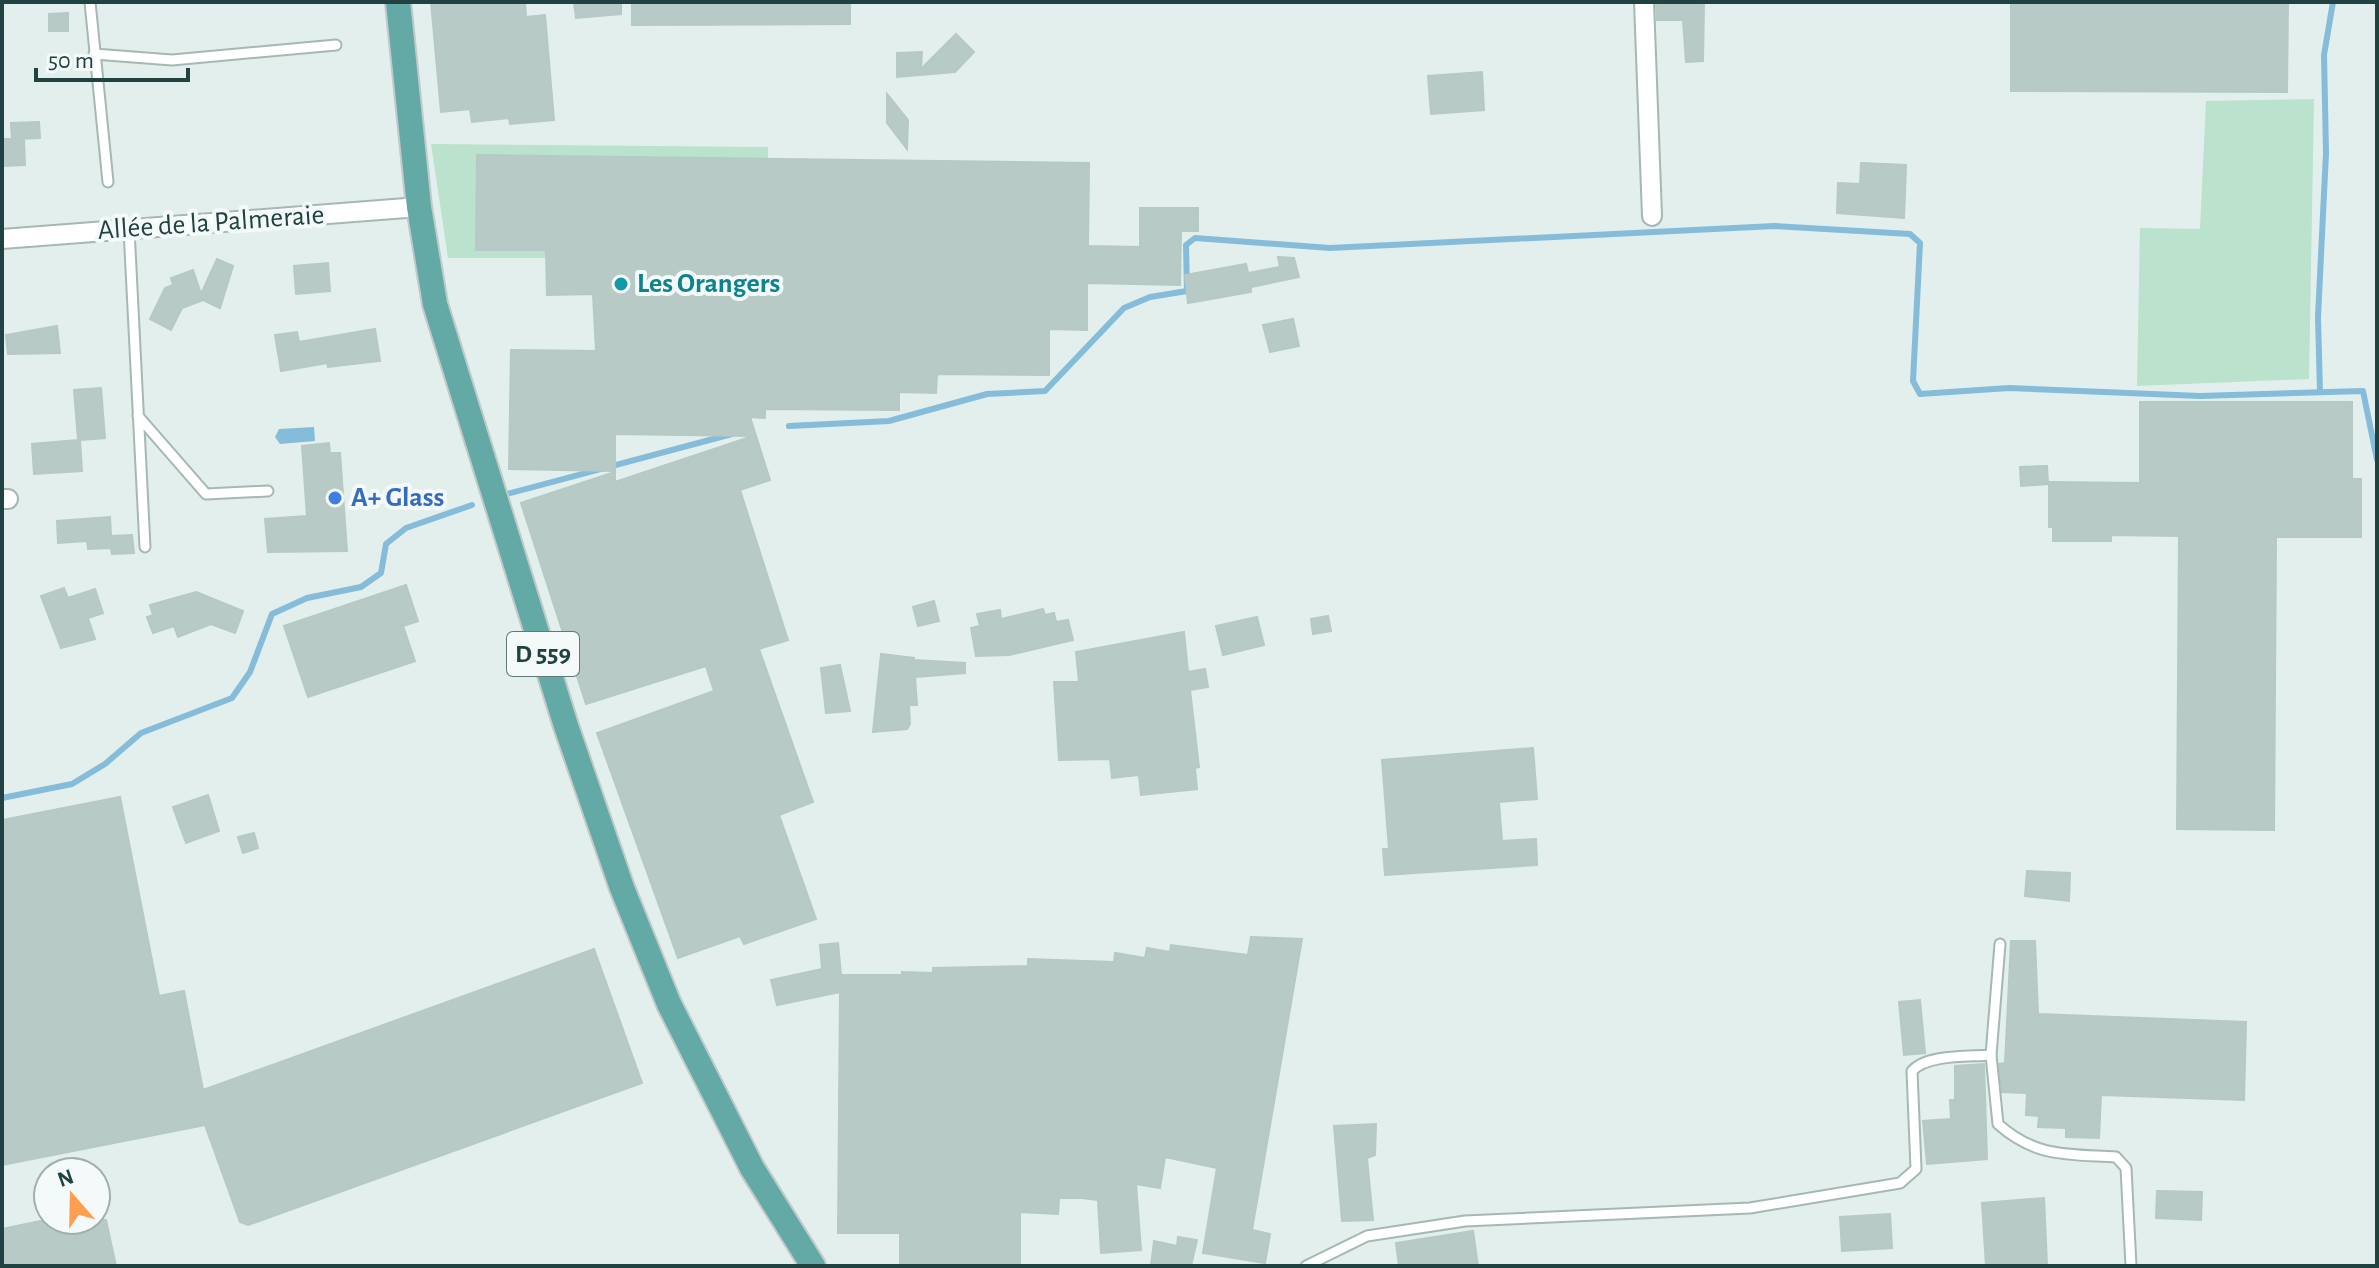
<svg xmlns="http://www.w3.org/2000/svg" width="2379" height="1268" viewBox="0 0 2379 1268" font-family="'Alegreya Sans',sans-serif">
<style>
.green{fill:#bae2cc}
.water{fill:#85bcd9}
.lines{fill:none;stroke-linecap:round;stroke-linejoin:round}
.stream{stroke:#85bcd9;stroke-width:6}
.building{fill:#b8cac6;stroke:#b5c9c5;stroke-width:2}
.service-casing{stroke:#a5b8b5;stroke-width:13}
.minor-casing{stroke:#a5b8b5;stroke-width:22}
.primary-casing{stroke:#c1caca;stroke-width:28}
.service{stroke:#fff;stroke-width:9}
.minor{stroke:#fff;stroke-width:18}
.primary{stroke:#63a9a5;stroke-width:24}
.culture-dot{fill:#0f9aa8;stroke:#f4faf9;stroke-width:3}
.shop-dot{fill:#3f7fe0;stroke:#f4faf9;stroke-width:3}
.labels{text-anchor:middle;dominant-baseline:central;stroke-width:8;stroke-linejoin:round;paint-order:stroke}
.shield{fill:#f4faf9;stroke:#607978;stroke-width:2}
.shield-label{font-size:26px;font-weight:bold;fill:#204240}
.street-label{font-size:28px;fill:#204240;stroke:#f4faf9}
.culture-label{font-size:28px;font-weight:bold;fill:#0d838f;stroke:#f4faf9;text-anchor:start}
.shop-label{font-size:28px;font-weight:bold;fill:#366cbe;stroke:#f4faf9;text-anchor:start}
</style>
<rect width="100%" height="100%" fill="#e3efec"/>
<g class="green">
<polygon points="2314,99 2309,379 2137,386 2140,228 2200,229 2206,101"/>
<polygon points="431,144 768,147 768,159 478,155 580,250 580,258 448,258"/>
</g>
<polygon class="water" points="314,427 315,441 280,444 275,437 279,429"/>
<g class="lines">
<g class="stream">
<polyline points="2320,392 2318,317 2326,153 2324,55 2333,2"/>
<polyline points="789,426 889,421 987,394 1045,391 1124,308 1150,297 1187,291 1186,245 1195,238 1330,248 1774,226 1910,234 1920,243 1913,381 1920,394 2009,388 2200,396 2363,391 2377,460"/>
<polyline points="507,494 732,434"/>
<polyline points="2,798 72,784 105,764 141,733 232,698 250,672 272,614 307,598 361,587 381,573 386,544 406,528 472,505"/>
</g>
</g>
<g class="building">
<polygon points="431,2 525,2 526,17 545,15 554,120 510,124 509,118 472,122 470,109 441,112"/>
<polygon points="574,2 621,2 621,14 576,18"/>
<polygon points="632,2 850,2 850,24 632,25"/>
<polygon points="1656,2 1704,2 1703,61 1686,62 1683,20 1657,20"/>
<polygon points="2011,2 2288,2 2287,92 2011,91"/>
<polygon points="68,13 68,31 49,31 49,14"/>
<polygon points="956,34 974,52 955,72 897,77 897,53 922,52 921,69"/>
<polygon points="1482,72 1484,110 1431,114 1428,76"/>
<polygon points="887,94 908,120 907,149 887,123"/>
<polygon points="39,122 40,138 13,139 24,139 25,165 2,166 2,139 12,139 11,123"/>
<polygon points="477,155 1089,163 1088,246 1140,247 1140,208 1198,208 1198,231 1181,231 1180,285 1087,283 1087,330 1049,329 1049,375 937,374 936,393 899,392 899,410 765,409 765,418 750,417 770,480 740,490 788,640 759,649 813,802 779,815 816,919 744,944 740,936 678,958 597,733 714,691 706,666 586,704 521,503 615,472 615,482 753,436 615,434 615,471 509,469 511,350 596,351 593,294 547,295 546,250 476,250"/>
<polygon points="1861,163 1906,165 1904,218 1837,213 1838,183 1860,184"/>
<polygon points="1278,257 1294,258 1299,277 1251,287 1251,292 1188,303 1185,275 1246,264 1248,273 1280,267"/>
<polygon points="217,259 233,266 220,308 203,300 182,308 171,330 150,319 165,288 173,285 171,278 193,270 201,294"/>
<polygon points="328,263 330,291 296,294 294,266"/>
<polygon points="1293,319 1299,346 1270,352 1263,325"/>
<polygon points="57,326 60,353 8,354 6,335"/>
<polygon points="375,329 380,361 328,367 327,363 281,371 275,335 297,332 299,342"/>
<polygon points="101,388 105,438 80,440 82,471 34,474 32,444 78,440 74,390"/>
<polygon points="2140,402 2352,402 2352,479 2361,479 2361,537 2276,537 2274,830 2177,829 2179,536 2111,535 2111,541 2053,541 2053,527 2049,527 2049,482 2140,483"/>
<polygon points="329,443 330,453 340,453 347,551 268,552 265,519 307,516 302,446"/>
<polygon points="2047,466 2048,484 2021,486 2020,467"/>
<polygon points="110,517 111,536 132,535 134,553 112,554 111,548 88,549 87,541 58,543 57,521"/>
<polygon points="406,585 418,621 403,626 415,661 308,697 284,626"/>
<polygon points="64,588 68,598 95,589 103,613 88,618 95,639 61,648 41,596"/>
<polygon points="196,592 243,611 235,633 211,624 178,637 174,626 153,633 147,617 153,615 150,605"/>
<polygon points="934,601 939,621 918,626 913,607"/>
<polygon points="1043,609 1045,615 1054,613 1056,622 1068,620 1073,640 1009,655 976,656 971,628 980,626 977,614 1000,610 1001,619"/>
<polygon points="1328,616 1331,631 1313,634 1311,619"/>
<polygon points="1257,617 1264,645 1223,655 1216,626"/>
<polygon points="1184,632 1188,672 1205,669 1208,687 1190,690 1199,767 1195,768 1197,789 1141,795 1139,775 1112,778 1110,759 1059,760 1054,682 1079,682 1076,652"/>
<polygon points="881,654 914,658 914,660 965,663 965,673 915,677 917,705 909,705 910,724 907,729 873,732"/>
<polygon points="840,665 850,711 826,713 821,668"/>
<polygon points="1533,748 1537,799 1499,802 1502,841 1536,839 1537,865 1385,875 1383,849 1389,849 1382,760"/>
<polygon points="208,795 219,831 186,843 173,807"/>
<polygon points="120,797 159,996 184,991 203,1090 594,949 642,1083 248,1225 240,1222 205,1125 2,1165 2,820"/>
<polygon points="254,833 258,848 243,853 238,837"/>
<polygon points="2027,871 2070,873 2069,901 2025,896"/>
<polygon points="1251,937 1302,939 1252,1230 1270,1234 1265,1263 1203,1253 1217,1168 1165,1157 1160,1188 1136,1184 1141,1250 1101,1253 1098,1200 1082,1198 1059,1198 1058,1214 1020,1212 1020,1266 900,1266 900,1233 838,1233 840,992 777,1005 771,980 822,969 820,945 838,943 841,975 902,975 902,972 933,973 933,968 1028,966 1028,959 1114,962 1115,953 1145,958 1147,948 1170,952 1171,945 1248,955"/>
<polygon points="2011,941 2035,941 2038,1014 2246,1022 2244,1100 2101,1095 2099,1138 2066,1137 2066,1128 2038,1127 2039,1116 2026,1115 2027,1093 2002,1092 1999,1064 2005,1063"/>
<polygon points="1920,1000 1925,1053 1904,1055 1899,1002"/>
<polygon points="1984,1064 1987,1159 1927,1164 1923,1121 1951,1119 1950,1100 1955,1100 1955,1066"/>
<polygon points="1376,1124 1375,1155 1367,1158 1373,1220 1342,1221 1334,1126"/>
<polygon points="2157,1191 2202,1192 2201,1220 2156,1218"/>
<polygon points="2044,1198 2047,1266 1986,1266 1982,1203"/>
<polygon points="1890,1214 1892,1248 1842,1251 1840,1217"/>
<polygon points="45,1220 106,1220 116,1266 2,1266 2,1229"/>
<polygon points="1473,1231 1478,1266 1399,1266 1396,1243"/>
<polygon points="1178,1237 1197,1240 1191,1266 1151,1266 1154,1241 1177,1246"/>
</g>
<g class="lines">
<g class="service-casing">
<g id="service">
<polyline points="90,2 108,182"/>
<polyline points="94,54 172,60 336,45"/>
<polyline points="129,229 145,547"/>
<polyline points="138,416 206,494 268,491"/>
<path d="M2000,944L1991,1055L1998,1124C2036,1158 2068,1154 2116,1157L2126,1168L2131,1266"/>
<path d="M1306,1266L1367,1236L1465,1221L1750,1208L1900,1183L1916,1169L1912,1071C1927,1054 1969,1057 1991,1055"/>
</g>
</g>
<g class="minor-casing">
<g id="minor">
<polyline points="1644,2 1652,216"/>
<polyline points="2,239 419,207"/>
<polyline points="2,499 8,499"/>
</g>
</g>
<g class="primary-casing">
<polyline id="primary" points="398,2 419,207 435,304 566,726 622,888 669,1004 752,1168 813,1266"/>
</g>
<use href="#service" class="service"/>
<use href="#minor" class="minor"/>
<use href="#primary" class="primary"/>
</g>
<circle class="culture-dot" cx="621" cy="284" r="8"/>
<circle class="shop-dot" cx="335" cy="498" r="8"/>
<g class="labels">
<rect class="shield" x="507" y="632" width="72" height="44" rx="6"/>
<g class="shield-label">
<text x="543" y="654">D 559</text>
</g>
<g class="street-label">
<text transform="translate(211 223) rotate(-4)">Allée de la Palmeraie</text>
</g>
<g class="culture-label">
<text x="637" y="284">Les Orangers</text>
</g>
<g class="shop-label">
<text x="351" y="498">A+ Glass</text>
</g>
</g>
<rect width="2379" height="1268" fill="none" stroke="#204240" stroke-width="8"/>
<g transform="translate(72 1196) rotate(340)"><circle r="38" fill="#f4faf9" stroke="#9fb0af" stroke-width="2"/>
<path d="M0-6L14 30L0 20L-14 30Z" fill="#ff9d51"/>
<text y="-12" font-size="22" font-weight="bold" text-anchor="middle" fill="#204240">N</text>
</g>
<path d="M36 68v12h152v-12" fill="none" stroke="#204240" stroke-width="4"/>
<text x="48" y="68" font-size="24" fill="#204240" stroke="#f4faf9" stroke-width="6" paint-order="stroke">50 m</text>
</svg>
